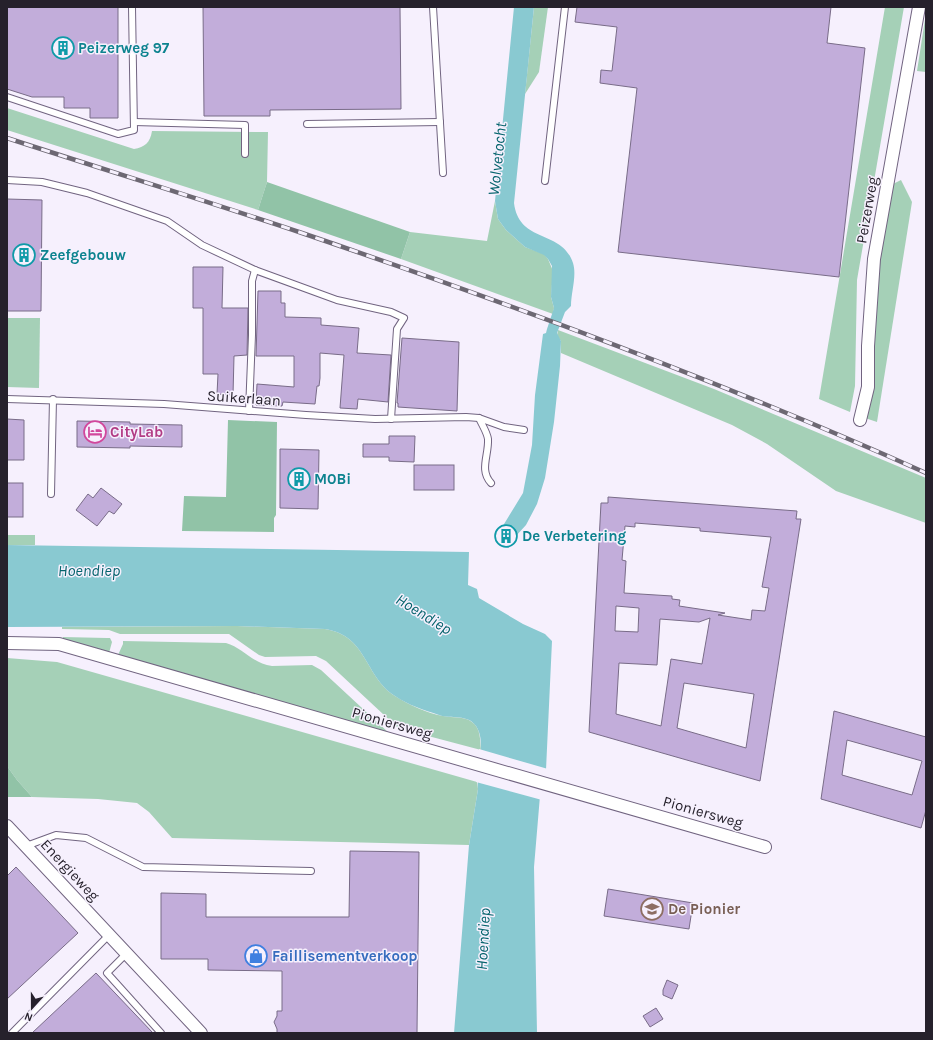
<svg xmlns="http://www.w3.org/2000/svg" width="933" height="1040" viewBox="0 0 933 1040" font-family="Karla,sans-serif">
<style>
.green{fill:#a5d0b7}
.forest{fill:#91c3a7}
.water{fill:#89c9d1}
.pier{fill:#f6f0fd}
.building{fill:#c2adda;stroke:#796c88;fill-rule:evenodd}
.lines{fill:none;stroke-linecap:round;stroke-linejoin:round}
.service-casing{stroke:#716480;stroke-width:8}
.minor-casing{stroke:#716480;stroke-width:14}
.service{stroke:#fff;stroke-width:6}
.minor{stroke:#fff;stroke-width:12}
.rail-casing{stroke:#6d6873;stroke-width:4.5}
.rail{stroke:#f6f0fd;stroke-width:3;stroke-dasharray:9;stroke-linecap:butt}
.labels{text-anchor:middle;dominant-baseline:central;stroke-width:3;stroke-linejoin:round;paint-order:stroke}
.culture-label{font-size:15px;font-weight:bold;fill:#0d838f;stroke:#f6f0fd;text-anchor:start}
.street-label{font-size:15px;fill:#26212c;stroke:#f6f0fd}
.hotel-label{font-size:15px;font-weight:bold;fill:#b23c85;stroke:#f6f0fd;text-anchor:start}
.education-label{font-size:15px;font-weight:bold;fill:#785e54;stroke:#f6f0fd;text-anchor:start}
.shop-label{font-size:15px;font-weight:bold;fill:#366cbe;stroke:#f6f0fd;text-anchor:start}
.water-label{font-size:16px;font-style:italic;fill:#06646d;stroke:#f6f0fd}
</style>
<rect width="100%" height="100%" fill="#f6f0fd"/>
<g class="green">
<polygon points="534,7 548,7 539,72 525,94"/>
<polygon points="885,7 904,7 857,280 855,386 850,412 819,399"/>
<polygon points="926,13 926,72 917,71"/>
<path d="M7,108L134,149C145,147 150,143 152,131L268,132L267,182L258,210L7,130Z"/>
<polygon points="901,180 912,202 877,422 862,417 872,290 893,184"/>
<polygon points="495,201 498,219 506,230 525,247 544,254 548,259 553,271 551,297 554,308 553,314 401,259 410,232 487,241"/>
<polygon points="7,318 40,318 39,388 7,387"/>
<polygon points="558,330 714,389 926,478 926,523 836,491 767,444 732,425 561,353 561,341 557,336"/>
<rect x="7" y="535" width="28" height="10"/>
<path d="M237,626L325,629C368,636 364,676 395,696C409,705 427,713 443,716C453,718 464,716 472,722C481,728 480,741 481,750L398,728L326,661L316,656L265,657L259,655L229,634H120L109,630L62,629V627Z"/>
<polygon points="63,637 107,638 110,638 112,642 109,653 63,642"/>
<path d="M123,641L226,643C243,648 252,663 272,666L312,665L321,670L389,733L118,655L123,644Z"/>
<polygon points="7,658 57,662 477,782 478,789 469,845 172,838 149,812 137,803 98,799 32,797 17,780 7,766"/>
</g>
<g class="forest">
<polygon points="267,182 410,232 401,259 258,210"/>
<polygon points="228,420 277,422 276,515 274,518 274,532 182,531 184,496 226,497"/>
<polygon points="7,766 17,780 32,797 7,797"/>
</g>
<g class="water">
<path d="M514,7H534L514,203C519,244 562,229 573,263C577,276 571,292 571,306L565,312L557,333L561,341L560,366L554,422L545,478L537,504L526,525L515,537L501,529L523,493L532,445L535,395L543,334L546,333L547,329L554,308L551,297L552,266L548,259L544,255L525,247L506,230L498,219L495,201Z"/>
<path d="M7,545L469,552L468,585L477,589L479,598L523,624L545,634L552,641L546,770L542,772L534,867L537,1033H454L469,845L478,789C476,770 487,742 476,726C468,714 451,719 439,715C424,710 408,705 395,696C364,676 368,636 325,629L237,626L7,627Z"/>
</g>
<polygon class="pier" points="479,749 548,769 547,771 544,773 542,800 476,782"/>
<g class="building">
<polygon points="7,7 118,7 118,118 90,118 90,108 64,108 64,97 32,97 7,89"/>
<polygon points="203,7 400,7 401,109 270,110 270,116 204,116"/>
<polygon points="577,7 831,7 827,43 865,48 839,277 618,252 637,88 600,83 601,70 612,71 617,27 575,22"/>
<polygon points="7,199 42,200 41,311 7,311"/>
<polygon points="193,267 223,267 222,308 248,308 247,355 234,356 233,395 217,394 218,374 203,374 203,308 193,308"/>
<polygon points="258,291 281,291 281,303 285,303 285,317 321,318 321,325 359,328 357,353 391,355 388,402 358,399 357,409 340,408 344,355 320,353 320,378 319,386 317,386 315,404 283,402 282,406 256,405 257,384 294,387 294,356 256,356"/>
<polygon points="402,338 459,342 457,411 398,407 398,403 397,403"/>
<polygon points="7,419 24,420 24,460 7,460"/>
<polygon points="77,421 130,422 130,424 182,425 182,447 130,446 130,448 77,447"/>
<polygon points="389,436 415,436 414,462 389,461 389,457 363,457 363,444 389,444"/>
<polygon points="280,449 319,450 318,509 280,508"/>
<rect x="414" y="465" width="40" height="25"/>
<rect x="7" y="483" width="16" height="34"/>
<polygon points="101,488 122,504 114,514 109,511 97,526 76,510 88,494 93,498"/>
<path d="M608,497L797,511L796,519H801L760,781L589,732L601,503H608ZM635,523L700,528V531L771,537L762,587L769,588L765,611L752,610L751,620L718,615L725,613L679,606L680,600L672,599V596L624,593L626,561L622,560L625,526L635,527ZM616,606L639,608L638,632L615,631ZM710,618L702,664L671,659L661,726L616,714L619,663L657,665L660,619L699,622ZM684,683L754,694L746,748L677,728Z"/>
<path d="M834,711L926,737V810L921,828L821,799ZM847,740L922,761L912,795L842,775Z"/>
<polygon points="350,851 419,852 417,1033 277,1033 277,1029 274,1022 277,1016 277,1011 282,1011 282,971 208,970 208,959 161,959 161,893 206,894 206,917 349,917"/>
<polygon points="16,867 78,933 7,999 7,876"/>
<polygon points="608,889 693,903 689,929 604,916"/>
<polygon points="96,973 153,1033 32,1033"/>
<polygon points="667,980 678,985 672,999 663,995 663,990"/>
<polygon points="656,1008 663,1019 650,1027 643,1016"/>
</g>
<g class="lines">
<g class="service-casing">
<g id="service">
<polyline points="433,7 443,173"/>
<polyline points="7,97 118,134 134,130 132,7"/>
<polyline points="134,122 245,125 245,154"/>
<polyline points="307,124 440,122"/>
<polyline points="7,180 42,182 87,193 167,221 202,245 255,270 337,300 391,312 404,318 397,329 391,419"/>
<polyline points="545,181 565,7"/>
<polyline points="7,399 164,404 306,415 375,419 466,417 479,418 504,427 524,430"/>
<polyline points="249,411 252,335 252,281 255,270"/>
<path d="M479,418C482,425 487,432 488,439C489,455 479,470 491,483"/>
<polyline points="51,494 53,399"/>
<polyline points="26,846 56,835 86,838 143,867 311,871"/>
<polyline points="126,954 107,973 161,1033"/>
<polyline points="12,1033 109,935"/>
</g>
</g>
<g class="minor-casing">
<g id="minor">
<polyline points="860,420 868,387 868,346 874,259 919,7"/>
<polyline points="7,643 59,644 765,847"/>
<polyline points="7,826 201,1033"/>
</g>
</g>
<use href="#service" class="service"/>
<use href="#minor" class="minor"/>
<g class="rail-casing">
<path id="rail" d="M7,138C105,170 204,200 302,233C513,305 723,382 926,473"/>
</g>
<use href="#rail" class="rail"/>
</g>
<defs>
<g id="building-ring" transform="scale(1.15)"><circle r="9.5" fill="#f6f0fd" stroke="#0f9aa8" stroke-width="1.5"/><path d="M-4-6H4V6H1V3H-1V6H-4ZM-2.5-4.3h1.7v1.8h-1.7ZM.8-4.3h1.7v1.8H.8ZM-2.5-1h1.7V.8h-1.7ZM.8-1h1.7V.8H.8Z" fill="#0f9aa8"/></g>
<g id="hotel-ring" transform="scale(1.15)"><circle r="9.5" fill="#f6f0fd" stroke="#d1479c" stroke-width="1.5"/><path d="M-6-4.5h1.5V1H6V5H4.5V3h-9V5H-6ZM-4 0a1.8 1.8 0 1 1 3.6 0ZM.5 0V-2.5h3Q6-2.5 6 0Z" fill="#d1479c"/></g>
<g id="school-ring" transform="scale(1.15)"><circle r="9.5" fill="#f6f0fd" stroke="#8d6e63" stroke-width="1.5"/><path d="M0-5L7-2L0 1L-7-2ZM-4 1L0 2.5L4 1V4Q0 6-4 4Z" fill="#8d6e63"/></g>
<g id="shop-ring" transform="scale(1.15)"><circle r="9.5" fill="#f6f0fd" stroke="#3f7fe0" stroke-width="1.5"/><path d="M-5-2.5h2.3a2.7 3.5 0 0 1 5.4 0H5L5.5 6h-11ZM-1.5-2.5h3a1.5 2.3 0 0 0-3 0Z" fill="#3f7fe0"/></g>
</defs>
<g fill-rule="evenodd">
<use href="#building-ring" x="63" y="48"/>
<use href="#building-ring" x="24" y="255"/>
<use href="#hotel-ring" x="95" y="432"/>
<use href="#building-ring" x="299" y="479"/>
<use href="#building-ring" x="506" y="536"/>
<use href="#school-ring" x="652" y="909"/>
<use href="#shop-ring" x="256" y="956"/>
</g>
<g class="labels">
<g class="culture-label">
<text x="78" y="48">Peizerweg 97</text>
<text x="40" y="255">Zeefgebouw</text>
<text x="314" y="479">M0Bi</text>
<text x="522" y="536">De Verbetering</text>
</g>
<g class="street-label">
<text transform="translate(867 210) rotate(-80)">Peizerweg</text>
<text transform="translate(244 398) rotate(4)">Suikerlaan</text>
<text transform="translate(392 723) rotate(16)">Pioniersweg</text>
<text transform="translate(703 812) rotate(16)">Pioniersweg</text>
<text transform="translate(70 870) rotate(47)">Energieweg</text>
</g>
<g class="hotel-label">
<text x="110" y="432">CityLab</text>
</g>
<g class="education-label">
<text x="668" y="909">De Pionier</text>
</g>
<g class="shop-label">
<text x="272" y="956">Faillisementverkoop</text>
</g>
<g class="water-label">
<text transform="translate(497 159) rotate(-84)">Wolvetocht</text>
<text x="89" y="570">Hoendiep</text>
<text transform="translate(424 614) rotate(32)">Hoendiep</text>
<text transform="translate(483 939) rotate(-87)">Hoendiep</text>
</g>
</g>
<rect width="933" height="1040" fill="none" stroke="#26212c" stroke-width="16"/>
<g transform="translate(32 1008) rotate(201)" stroke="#f6f0fd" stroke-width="3" paint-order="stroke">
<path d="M0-3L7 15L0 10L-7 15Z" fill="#26212c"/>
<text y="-6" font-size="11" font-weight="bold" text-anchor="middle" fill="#26212c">N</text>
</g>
</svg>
